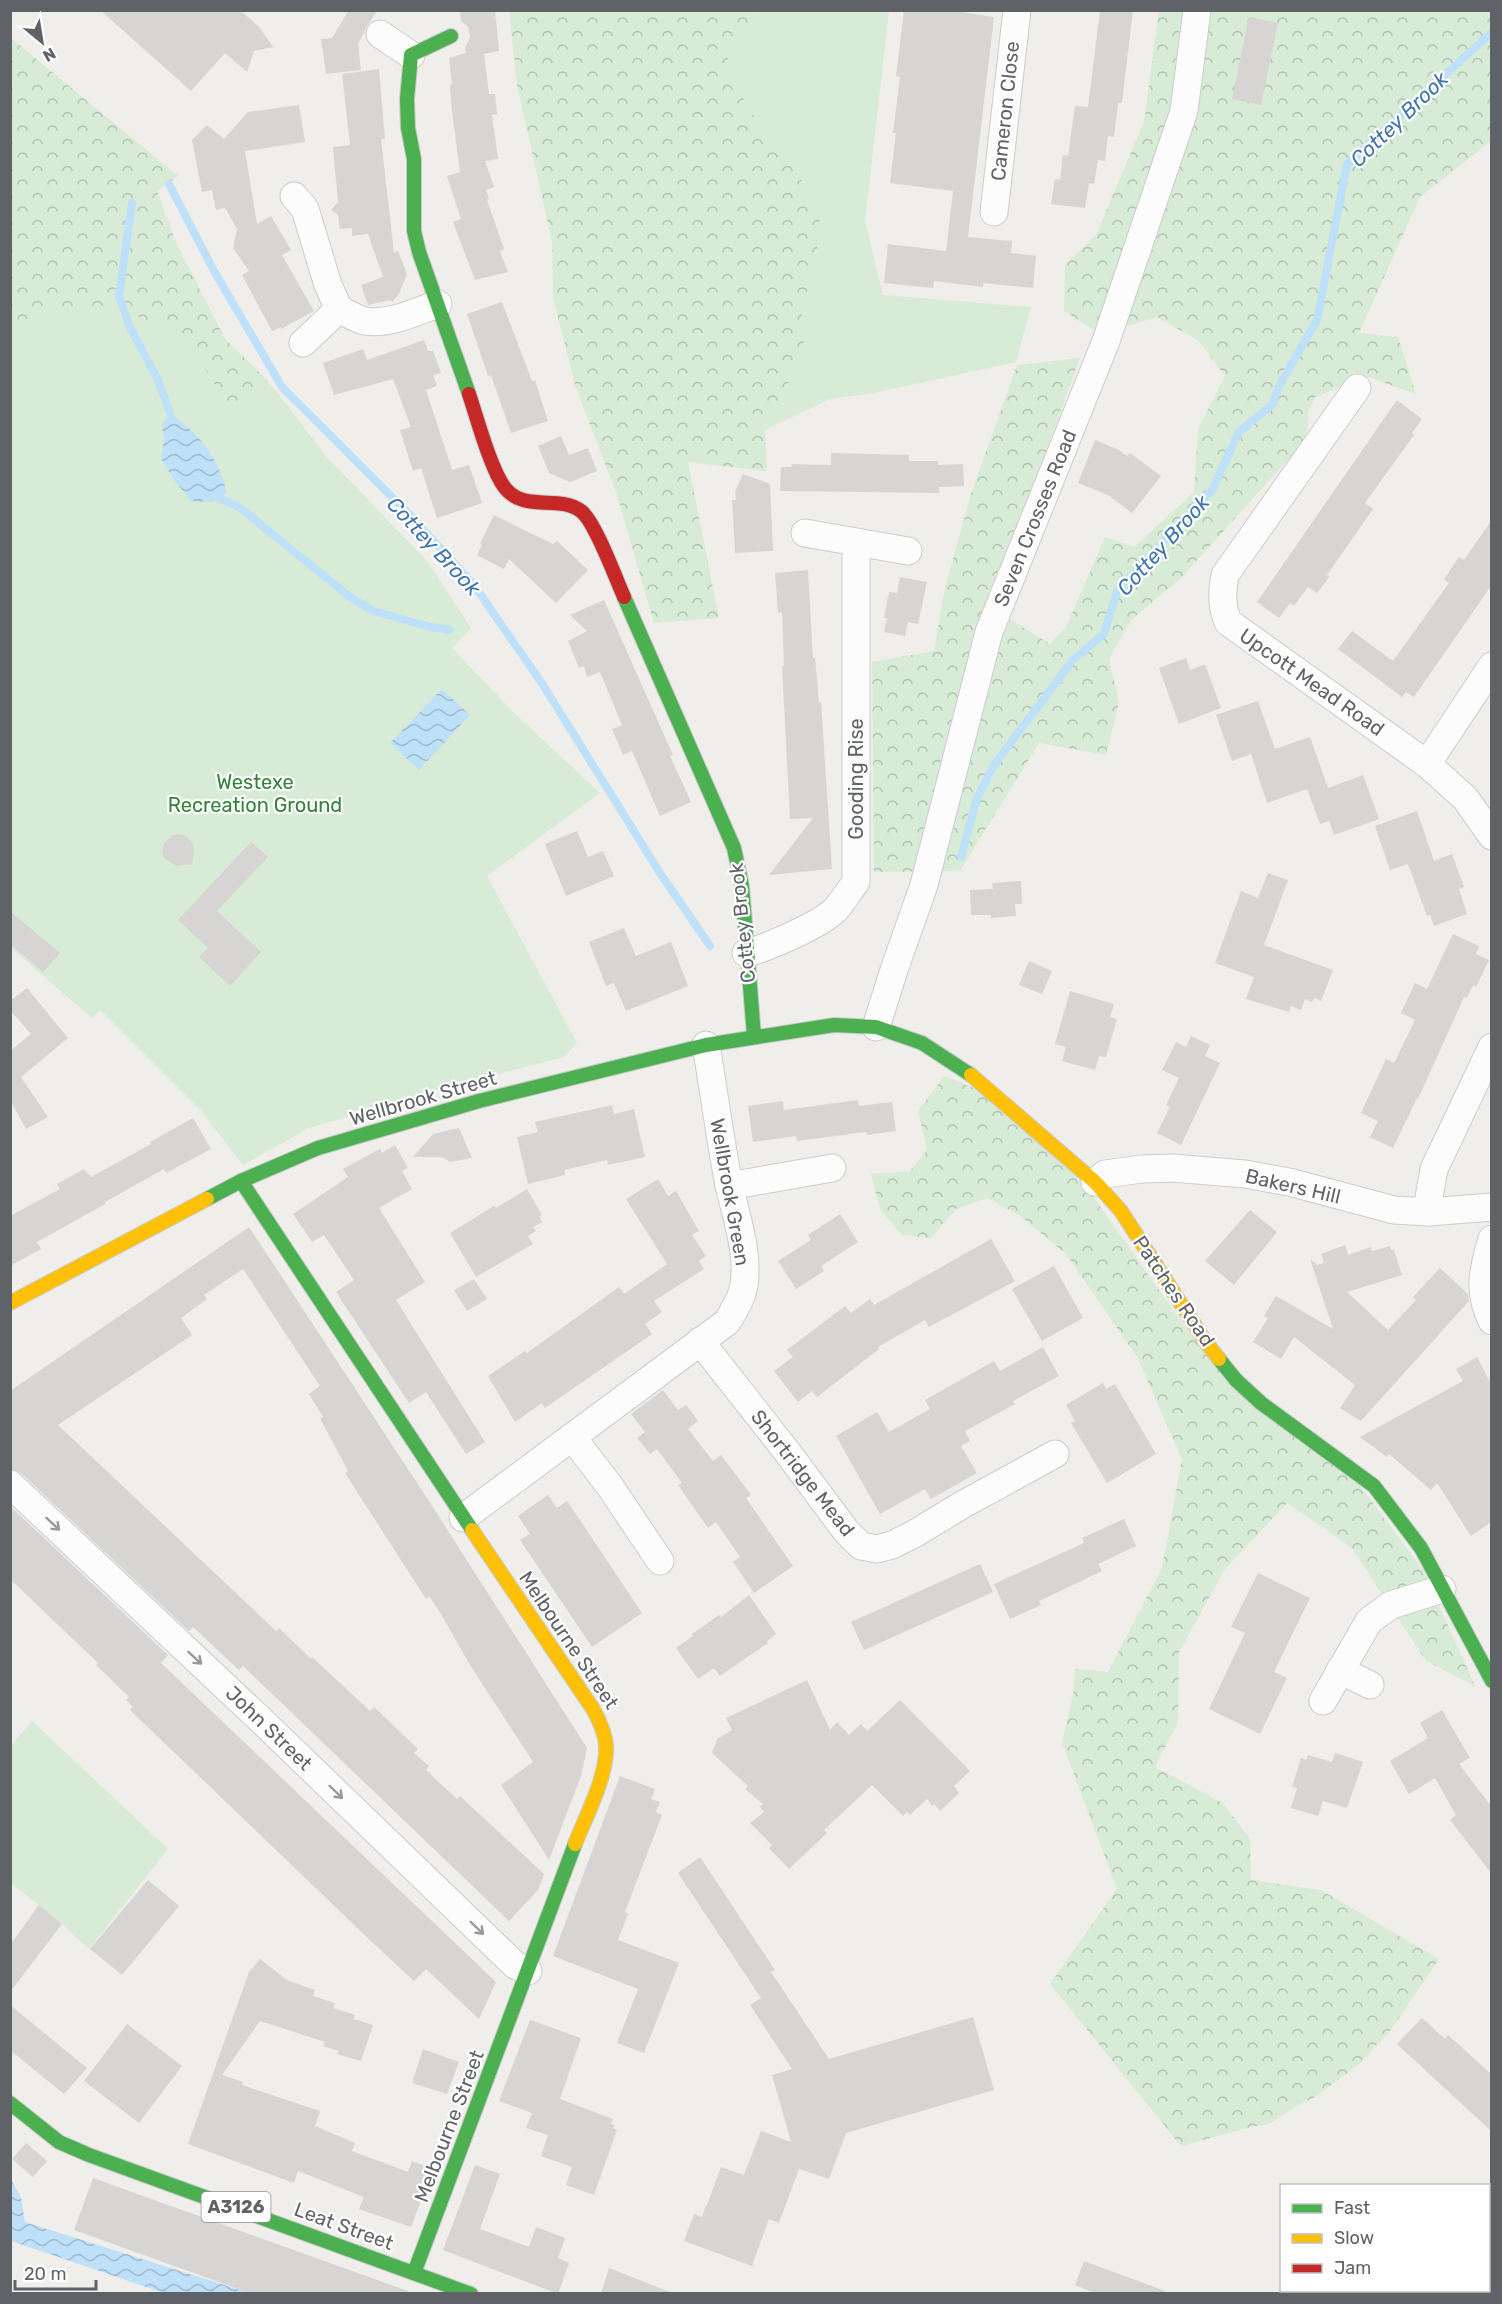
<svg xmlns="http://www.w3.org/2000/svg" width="1502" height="2304" viewBox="0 0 1502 2304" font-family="Rubik,sans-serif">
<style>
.green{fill:#d8ebd6}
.forest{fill:url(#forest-crowns)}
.water{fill:url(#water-waves)}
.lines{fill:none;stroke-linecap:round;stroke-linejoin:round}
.stream{stroke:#bfe0f9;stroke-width:8}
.building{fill:#d6d5d3}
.street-casing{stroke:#cbcccc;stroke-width:29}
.fast-casing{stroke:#cacacb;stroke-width:16}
.slow-casing{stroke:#cacacb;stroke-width:16}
.jam-casing{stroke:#cacacb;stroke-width:16}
.street{stroke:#fdfcfc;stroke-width:27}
.fast{stroke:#4caf50;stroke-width:14}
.slow{stroke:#ffc107;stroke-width:14}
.jam{stroke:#c62828;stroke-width:14}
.oneway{stroke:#96999c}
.labels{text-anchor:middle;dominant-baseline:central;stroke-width:4.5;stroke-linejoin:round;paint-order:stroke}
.shield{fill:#fff;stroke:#8f9295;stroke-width:1.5}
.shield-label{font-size:18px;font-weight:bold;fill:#5f6368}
.street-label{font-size:20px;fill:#5f6368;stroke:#fff}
.park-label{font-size:20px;fill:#348238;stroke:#fff}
.water-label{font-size:21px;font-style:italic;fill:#4174aa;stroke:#fff}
</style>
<defs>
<pattern id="forest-crowns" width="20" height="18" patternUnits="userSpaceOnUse" patternTransform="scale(1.5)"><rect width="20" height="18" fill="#d8ebd6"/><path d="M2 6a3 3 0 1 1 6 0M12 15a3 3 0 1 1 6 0" fill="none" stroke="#b2c2b1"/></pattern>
<pattern id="water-waves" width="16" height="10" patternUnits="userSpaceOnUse" patternTransform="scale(1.5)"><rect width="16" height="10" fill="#bfe0f9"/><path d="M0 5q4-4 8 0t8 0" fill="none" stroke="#9eb9cd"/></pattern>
</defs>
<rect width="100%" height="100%" fill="#efeeea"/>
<g class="green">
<polygon points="760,11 889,11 865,221 883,295 1031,307 1016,362 874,393 830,399 765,430 804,350 802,313 822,227 792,160 747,108 725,52"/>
<polygon points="157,191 176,243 225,339 277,392 325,455 427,561 471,628 452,648 513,712 600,793 487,876 577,1043 564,1057 468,1082 309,1128 243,1165 201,1111 100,1010 92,1018 11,948 11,289"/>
<polygon points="32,1721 168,1849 89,1949 62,1924 11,1883 10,1747"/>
</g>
<g class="forest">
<polygon points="509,11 760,11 725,52 747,108 792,160 822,227 802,313 804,350 765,430 767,471 688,462 719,618 654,623 617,495 576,388 553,298 552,242 517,85"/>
<polygon points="1159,11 1491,11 1491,141 1420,197 1359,333 1398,337 1416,394 1354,372 1343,386 1315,397 1309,410 1306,440 1180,579 1132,619 1109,659 1119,702 1106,755 1039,743 960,871 874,872 872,662 934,651 945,588 971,494 1017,365 1080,358 988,612 1006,617 1050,644 1066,627 1105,537 1134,547 1194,492 1198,429 1225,376 1199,341 1157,317 1100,334 1064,311 1065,265 1096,235 1144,122"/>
<polygon points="11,38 178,176 157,191 176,243 225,339 269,382 228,407 195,352 173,334 123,309 67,307 11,324"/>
<polygon points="944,1076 992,1095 1085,1185 1200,1348 1361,1487 1423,1570 1475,1686 1426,1661 1352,1548 1287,1503 1225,1569 1179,1652 1178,1722 1155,1767 1223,1803 1250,1839 1251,1880 1321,1890 1439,1959 1390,2031 1357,2066 1315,2097 1295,2107 1269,2124 1251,2127 1181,2146 1050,1984 1117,1889 1062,1742 1073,1696 1075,1669 1108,1672 1162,1568 1182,1459 1137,1357 1066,1254 1019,1215 987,1198 956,1209 931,1238 902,1235 880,1209 871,1174 910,1171 927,1150 918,1111"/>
</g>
<g class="water">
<path d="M170,413C201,436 217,455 227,493L213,502L191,501L174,480L161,458L164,440L162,425Z"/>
<polygon points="442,689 470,715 419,770 390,743"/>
<polygon points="10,2178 21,2197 25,2222 250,2293 164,2293 11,2241"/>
</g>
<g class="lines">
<g class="stream">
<polyline points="169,184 214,271 282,387 408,513 474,585 543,685 660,873 710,946"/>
<polyline points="132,203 119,296 130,327 158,380 170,413"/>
<polyline points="219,498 239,507 350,597 373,611 430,627 450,630"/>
<polyline points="961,857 977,798 994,765 1072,661 1104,634 1117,591 1212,490 1239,432 1272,405 1279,386 1317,320 1347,164 1492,32"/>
</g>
</g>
<g class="building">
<polygon points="100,10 240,10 259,27 273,47 254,51 247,72 225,53 191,91"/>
<polygon points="349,10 378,10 367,26 358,44 361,70 326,74 321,39 332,38"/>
<polygon points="460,10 495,10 499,51 484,54 489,94 495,94 497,114 492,115 498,159 485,161 494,187 486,190 489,199 487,200 504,249 500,251 508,272 475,280 453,222 461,219 447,176 460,172 452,111 450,85 452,84 449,58 466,53 465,48 470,37 468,27 461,21"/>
<polygon points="904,10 948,10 994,17 968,237 1012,241 1011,253 1036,256 1033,288 983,283 983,287 934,281 933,288 884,283 888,244 946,251 953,191 890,183 896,133 893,133 900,77 896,76"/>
<polygon points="1100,10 1133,10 1122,103 1118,103 1114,137 1108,136 1105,161 1098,160 1094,184 1089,183 1085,208 1051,204 1055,179 1060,180 1063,155 1068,156 1075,106 1088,107"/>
<polygon points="1249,17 1278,23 1261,105 1232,99"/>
<polygon points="379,69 385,139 381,139 394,253 398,251 407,274 399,294 392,302 391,300 368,305 361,285 383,277 368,234 352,236 352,228 340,229 338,215 331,210 338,202 333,147 350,145 342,74"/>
<polygon points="299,105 305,142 245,151 257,224 271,216 291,250 282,255 314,311 281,329 281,327 272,331 242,275 249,271 233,248 237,229 225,208 216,210 212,190 202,192 192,140 207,125 224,139 248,112"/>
<polygon points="502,302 532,381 535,380 548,421 511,433 491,375 488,376 467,314"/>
<polygon points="424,340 428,351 433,351 441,373 433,375 437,386 426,390 452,470 469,465 482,503 437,518 421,468 413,471 400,430 411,427 393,379 334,395 323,363 363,349 367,360"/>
<polygon points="1397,400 1422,419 1412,433 1414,435 1365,503 1373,509 1327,575 1330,576 1317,593 1308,587 1294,606 1290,603 1279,618 1257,602"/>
<polygon points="561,436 569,455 588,448 597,471 570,482 549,473 538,446"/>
<polygon points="1095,440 1119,450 1127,456 1130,453 1161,476 1132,513 1108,495 1078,483"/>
<polygon points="831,453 909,455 909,461 938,461 938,465 963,464 964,486 939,487 939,493 780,491 781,467 792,467 791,464 831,465"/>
<polygon points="743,474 770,484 773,551 735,553 732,500 736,500 735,492"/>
<polygon points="494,515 553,544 557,541 588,570 556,603 509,559 504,569 477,555 482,545 480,544"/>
<polygon points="1491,521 1491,586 1414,697 1406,692 1402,697 1338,649 1352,631 1393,661 1449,583 1444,579 1459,557 1464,560"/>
<polygon points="808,570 813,658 815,657 819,703 821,702 832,869 769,875 813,818 790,819 782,666 784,666 782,612 778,613 775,573"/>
<polygon points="900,577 927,582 918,624 908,622 905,636 884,632 887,618 884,618 889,592 897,593"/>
<polygon points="604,600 673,755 670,756 691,802 660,816 632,751 623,755 612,729 622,725 600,672 587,677 584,666 579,668 568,641 587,631 570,615"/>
<polygon points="1186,658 1190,670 1205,664 1221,708 1179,724 1159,668"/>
<polygon points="1258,701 1275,749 1310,737 1328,788 1363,775 1379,819 1334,835 1329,821 1320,824 1307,789 1267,803 1251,754 1232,761 1216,715"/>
<polygon points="1417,811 1434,861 1452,854 1464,887 1459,889 1467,914 1434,926 1430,915 1427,916 1408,864 1390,870 1375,826"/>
<polygon points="577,831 588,857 603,851 614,876 566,896 545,844"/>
<polygon points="178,834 185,835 192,843 194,850 192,864 176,866 164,858 162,853 164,843 173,835"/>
<polygon points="251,842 268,857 217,911 261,952 230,986 199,957 208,948 178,920"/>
<polygon points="1268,873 1288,880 1264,945 1333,970 1321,1001 1314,998 1312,1002 1305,999 1301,1010 1291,1006 1289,1012 1246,999 1254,977 1215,963 1241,891 1258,898"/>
<polygon points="1021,881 1022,904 1015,904 1016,916 991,918 991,915 971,915 970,890 993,889 992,883"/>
<polygon points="10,911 60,953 43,972 10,944"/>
<polygon points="624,928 636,956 671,942 688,986 626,1011 614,983 606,986 589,942"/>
<polygon points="1453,934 1479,946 1476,954 1489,960 1476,987 1473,985 1467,998 1464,997 1418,1099 1417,1098 1393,1148 1370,1137 1378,1121 1361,1113 1386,1059 1394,1063 1415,1020 1401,1013 1415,983 1427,989"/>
<polygon points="1029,961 1052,971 1042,994 1019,985"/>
<polygon points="27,988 68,1038 21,1077 48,1117 26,1129 10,1100 10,1051 31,1034 10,1010 10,1001"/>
<polygon points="1070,991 1114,1004 1110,1017 1117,1019 1106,1057 1099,1056 1095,1070 1062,1061 1066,1047 1055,1044"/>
<polygon points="1191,1036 1210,1045 1205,1056 1220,1063 1181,1145 1157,1133 1170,1107 1166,1105 1179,1078 1162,1070 1176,1042 1186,1047"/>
<polygon points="858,1100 859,1106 892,1102 896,1131 867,1135 866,1132 797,1141 796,1136 753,1142 748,1106 783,1101 784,1110"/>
<polygon points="612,1105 614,1114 634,1109 645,1157 608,1165 607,1160 564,1170 565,1175 528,1184 517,1137 538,1132 535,1122"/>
<polygon points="193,1118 211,1149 166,1173 164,1169 105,1202 105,1204 37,1242 41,1249 10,1266 10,1216 60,1189 57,1184 84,1169 91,1177 151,1144 150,1142"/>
<polygon points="459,1128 472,1158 450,1162 442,1157 413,1157 433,1134"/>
<polygon points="395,1145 408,1168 402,1171 412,1189 379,1208 425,1282 396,1300 485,1442 466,1454 426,1392 409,1403 336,1292 354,1280 324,1235 312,1242 293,1214 348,1177 343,1169 376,1151 380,1149 382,1153"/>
<polygon points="658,1179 668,1196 676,1191 699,1231 692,1235 706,1256 699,1261 704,1269 654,1301 662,1312 645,1324 652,1334 545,1408 542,1403 515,1422 488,1376 525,1351 527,1353 619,1287 624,1294 667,1264 626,1199"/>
<polygon points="527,1189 542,1215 539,1217 542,1222 533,1227 536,1231 528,1236 533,1244 476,1277 450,1233 494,1206 496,1208"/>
<polygon points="1250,1210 1277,1232 1234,1285 1205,1261"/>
<polygon points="840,1214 858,1242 821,1266 824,1271 796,1289 778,1261 811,1240 808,1235"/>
<polygon points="249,1227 429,1501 587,1748 581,1776 549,1860 501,1785 533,1762 470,1665 441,1614 429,1596 426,1599 345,1473 348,1471 320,1418 323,1417 309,1394 320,1386 243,1269 204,1295 207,1299 181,1318 192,1335 58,1425 276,1631 279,1628 311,1659 312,1657 370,1711 374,1707 418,1749 414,1753 429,1766 426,1770 457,1799 460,1796 544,1874 538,1890 509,1921 243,1666 239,1670 193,1627 189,1631 21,1473 10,1469 10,1391"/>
<polygon points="991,1239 1015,1281 929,1327 925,1320 878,1347 879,1349 817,1397 812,1391 798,1402 774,1371 793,1357 787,1350 845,1306 851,1313 870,1299 874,1305"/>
<polygon points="1345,1245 1348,1255 1371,1247 1372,1251 1390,1246 1391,1250 1394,1250 1402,1275 1347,1292 1388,1330 1416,1300 1413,1297 1440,1268 1468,1294 1469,1301 1361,1421 1340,1408 1355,1385 1294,1337 1281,1359 1253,1342 1268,1318 1264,1316 1276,1296 1333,1329 1310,1259 1317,1265 1324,1263 1321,1254"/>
<polygon points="1054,1266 1083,1318 1042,1341 1012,1289"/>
<polygon points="474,1279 487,1299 467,1311 454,1290"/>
<polygon points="1043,1347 1059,1376 1013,1401 1015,1404 965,1431 970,1441 961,1446 977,1473 931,1499 925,1489 880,1514 836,1436 877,1412 889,1432 930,1409 925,1400 994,1361 1000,1371"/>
<polygon points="1477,1357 1491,1384 1491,1522 1471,1536 1437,1483 1431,1490 1389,1454 1387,1457 1360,1437 1463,1381 1456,1369"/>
<polygon points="1103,1383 1106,1389 1115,1384 1156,1454 1107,1483 1071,1423 1075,1421 1066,1405"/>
<polygon points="663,1390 678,1410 686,1405 698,1421 688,1429 713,1461 721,1455 751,1495 746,1498 793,1566 754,1593 733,1562 740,1557 716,1522 708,1528 678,1485 682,1483 657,1449 650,1454 637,1438 645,1432 631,1414"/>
<polygon points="548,1495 557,1508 567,1501 642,1613 592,1647 520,1540 530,1534 518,1516"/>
<polygon points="10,1506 168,1655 161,1663 496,1982 479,2019 426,1969 414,1981 372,1942 130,1710 133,1707 126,1700 129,1697 96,1665 98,1663 10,1579"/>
<polygon points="1124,1519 1136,1546 1098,1564 1102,1571 1039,1601 1041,1605 1010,1619 994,1584 1084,1543 1082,1538"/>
<polygon points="980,1564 993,1592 864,1650 851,1622"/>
<polygon points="1258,1573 1310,1598 1274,1672 1287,1678 1260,1734 1209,1709 1245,1633 1231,1627"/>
<polygon points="749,1595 776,1634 767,1641 768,1643 720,1676 714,1668 698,1679 676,1648 693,1636 692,1634 719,1615 721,1617"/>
<polygon points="807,1680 830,1730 837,1722 849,1735 861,1724 867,1731 900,1700 970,1771 954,1786 959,1793 940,1811 934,1804 932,1806 927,1799 910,1815 907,1812 903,1816 872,1785 824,1830 827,1833 789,1869 769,1848 772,1845 750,1823 764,1812 760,1807 763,1804 745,1789 748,1786 712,1753 717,1739 732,1730 726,1718"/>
<polygon points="1442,1710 1470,1758 1459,1764 1491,1806 1491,1873 1450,1820 1456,1815 1435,1778 1409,1794 1390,1761 1428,1738 1420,1723"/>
<polygon points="1335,1753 1363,1762 1347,1808 1323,1801 1318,1816 1291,1808 1297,1788 1292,1787 1301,1758 1307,1760 1308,1755 1332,1762"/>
<polygon points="620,1776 655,1789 651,1799 660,1802 656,1812 662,1815 625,1912 628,1914 618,1940 679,1963 644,2053 617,2043 638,1989 553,1956"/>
<polygon points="700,1857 775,1970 771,1972 829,2059 973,2017 994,2090 846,2133 829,2179 799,2169 779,2223 769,2219 752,2266 684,2241 694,2214 702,2217 706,2205 707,2205 721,2167 744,2175 761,2131 791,2142 772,2075 792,2069 750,2005 761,1998 678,1873"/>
<polygon points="148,1880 179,1906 122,1975 90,1949"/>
<polygon points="39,1905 62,1924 10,1992 10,1945"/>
<polygon points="260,1959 287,1980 315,1990 313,1996 335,2003 333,2008 355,2015 354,2019 373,2025 361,2061 337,2054 339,2051 323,2046 325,2042 260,2021 222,2075 243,2082 242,2085 320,2111 315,2126 355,2143 352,2151 408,2172 412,2161 433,2169 411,2227 359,2209 364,2197 298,2171 294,2183 188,2144 249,1972"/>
<polygon points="10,2005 87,2068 64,2094 10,2050"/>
<polygon points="1422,2018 1445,2039 1448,2035 1491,2074 1491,2131 1397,2044"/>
<polygon points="530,2020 581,2038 560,2099 613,2119 611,2124 615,2125 613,2128 617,2130 594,2195 566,2185 572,2167 541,2156 548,2135 526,2128 532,2113 499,2101"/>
<polygon points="127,2024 182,2066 139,2123 84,2081"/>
<polygon points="423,2049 459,2062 447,2094 412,2083"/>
<polygon points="26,2143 47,2161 33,2177 12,2159"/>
<polygon points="475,2165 500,2174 480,2229 529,2247 536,2227 565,2238 558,2258 569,2263 558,2294 443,2250"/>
<polygon points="93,2178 408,2291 407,2294 252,2294 74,2230"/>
<polygon points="1084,2261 1165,2291 1164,2294 1096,2294 1075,2285"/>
<polygon points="609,2268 670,2292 670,2294 601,2294"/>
</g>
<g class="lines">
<g class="street-casing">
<g id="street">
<polyline points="380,34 411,55"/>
<path d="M294,196L305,209L328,285L339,309C347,313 356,319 365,321C389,325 415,312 438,304"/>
<polyline points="994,212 1017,10"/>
<polyline points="303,343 339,309"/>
<path d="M1357,388L1225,575C1222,593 1221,606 1228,622L1427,764L1465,798L1492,836"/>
<polyline points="856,542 908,551"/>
<polyline points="1427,764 1492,666"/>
<path d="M746,953C767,948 822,924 836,909C843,901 849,891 856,882V542L805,533"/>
<polyline points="876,1027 895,967 924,885 989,632 1106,341 1184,111 1197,10"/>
<polyline points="1095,1182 1105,1174 1142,1169 1173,1168 1245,1174 1289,1182 1394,1210 1429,1212 1492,1207"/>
<polyline points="729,1186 832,1168"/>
<polyline points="1429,1212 1429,1197 1434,1169 1492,1047"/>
<path d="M1492,1239C1483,1269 1477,1291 1492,1321"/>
<polyline points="700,1341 788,1453 846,1531 861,1546 877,1549 892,1545 914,1534 962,1505 1055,1454"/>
<polyline points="572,1437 609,1485 660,1561"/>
<polyline points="10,1484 264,1723 515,1965 528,1971"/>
<path d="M463,1518L727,1322C734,1310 742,1299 744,1285C749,1252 736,1217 729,1185C720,1139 714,1092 706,1045"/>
<polyline points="1340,1670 1370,1685"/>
<polyline points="1323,1701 1369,1621 1391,1605 1442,1589"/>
<polyline points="1488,2250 1492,2253"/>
</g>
</g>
<g class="fast-casing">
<g id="fast">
<polyline points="451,36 411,55 407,99 408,128 414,159 414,231 419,252 469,394"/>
<polyline points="624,597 734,848 742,886 754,1036"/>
<polyline points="241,1181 472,1530"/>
<polyline points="207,1199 241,1181 318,1148 479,1101 706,1045 834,1025 876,1027 922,1043 971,1075"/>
<polyline points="1219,1359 1236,1380 1261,1403 1374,1486 1421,1548 1492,1681"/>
<polyline points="10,2103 59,2142 89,2155 471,2294"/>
<polyline points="414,2273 575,1844"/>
</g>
</g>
<g class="slow-casing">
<g id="slow">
<polyline points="971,1075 1095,1182 1121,1211 1205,1341 1219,1359"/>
<polyline points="10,1303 207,1199"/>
<path d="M472,1530L593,1709C599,1720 605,1732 606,1745C608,1775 586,1816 575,1844"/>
</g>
</g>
<g class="jam-casing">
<path id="jam" d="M469,394C477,418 491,470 505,488C525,513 558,494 581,511C595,521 616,579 624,597"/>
</g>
<use href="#street" class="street"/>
<use href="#fast" class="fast"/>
<use href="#slow" class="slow"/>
<use href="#jam" class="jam"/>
</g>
<defs><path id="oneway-shaft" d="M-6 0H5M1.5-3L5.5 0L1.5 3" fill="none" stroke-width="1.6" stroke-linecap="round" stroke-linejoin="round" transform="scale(1.5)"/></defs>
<g class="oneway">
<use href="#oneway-shaft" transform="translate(53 1524) rotate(43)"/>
<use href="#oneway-shaft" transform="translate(195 1658) rotate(43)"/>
<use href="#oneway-shaft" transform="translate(336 1792) rotate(44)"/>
<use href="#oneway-shaft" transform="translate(477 1928) rotate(44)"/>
</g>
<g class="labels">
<rect class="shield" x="201.5" y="2192" width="69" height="30" rx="4.5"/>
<g class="shield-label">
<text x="236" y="2207">A3126</text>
</g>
<g class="street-label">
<text transform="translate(1005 111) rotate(-84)">Cameron Close</text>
<text transform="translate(1035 518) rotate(-68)">Seven Crosses Road</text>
<text transform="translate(1312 682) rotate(35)">Upcott Mead Road</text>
<text transform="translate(856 779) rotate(-90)">Gooding Rise</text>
<text transform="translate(742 923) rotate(-96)">Cottey Brook</text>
<text transform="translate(423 1098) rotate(-16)">Wellbrook Street</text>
<text transform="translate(1293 1186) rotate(13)">Bakers Hill</text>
<text transform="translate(730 1192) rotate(80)">Wellbrook Green</text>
<text transform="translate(1174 1291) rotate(56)">Patches Road</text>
<text transform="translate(803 1473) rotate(52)">Shortridge Mead</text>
<text transform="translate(569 1640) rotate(56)">Melbourne Street</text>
<text transform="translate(269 1728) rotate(44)">John Street</text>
<text transform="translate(449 2126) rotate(-69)">Melbourne Street</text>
<text transform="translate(344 2226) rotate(20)">Leat Street</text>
</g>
<g class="park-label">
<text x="255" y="782">Westexe<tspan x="255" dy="23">Recreation Ground</tspan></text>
</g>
<g class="water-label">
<text transform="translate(1399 119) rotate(-44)">Cottey Brook</text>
<text transform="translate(1163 545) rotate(-48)">Cottey Brook</text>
<text transform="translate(434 546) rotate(47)">Cottey Brook</text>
</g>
</g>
<rect width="1502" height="2304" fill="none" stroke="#5f6368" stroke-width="24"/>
<rect x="1280" y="2184" width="210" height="108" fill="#ffffff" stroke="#bfc1c3" stroke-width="1.5"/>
<rect x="1292" y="2204" width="30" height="9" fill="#4caf50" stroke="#bfc1c3" stroke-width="1.5"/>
<text x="1334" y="2214" font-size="18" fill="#5f6368">Fast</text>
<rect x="1292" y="2234" width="30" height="9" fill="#ffc107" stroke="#bfc1c3" stroke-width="1.5"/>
<text x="1334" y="2244" font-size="18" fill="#5f6368">Slow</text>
<rect x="1292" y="2264" width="30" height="9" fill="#c62828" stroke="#bfc1c3" stroke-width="1.5"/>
<text x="1334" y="2274" font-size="18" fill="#5f6368">Jam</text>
<g transform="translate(42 42) rotate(150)" stroke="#ffffff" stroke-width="4.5" paint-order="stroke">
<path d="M0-4.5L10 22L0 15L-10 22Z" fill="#5f6368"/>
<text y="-9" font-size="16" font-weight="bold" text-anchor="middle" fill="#5f6368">N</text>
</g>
<path d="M15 2280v9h81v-9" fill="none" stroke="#5f6368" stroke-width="3"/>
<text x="24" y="2280" font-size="18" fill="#5f6368" stroke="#ffffff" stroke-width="4.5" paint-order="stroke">20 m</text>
</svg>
